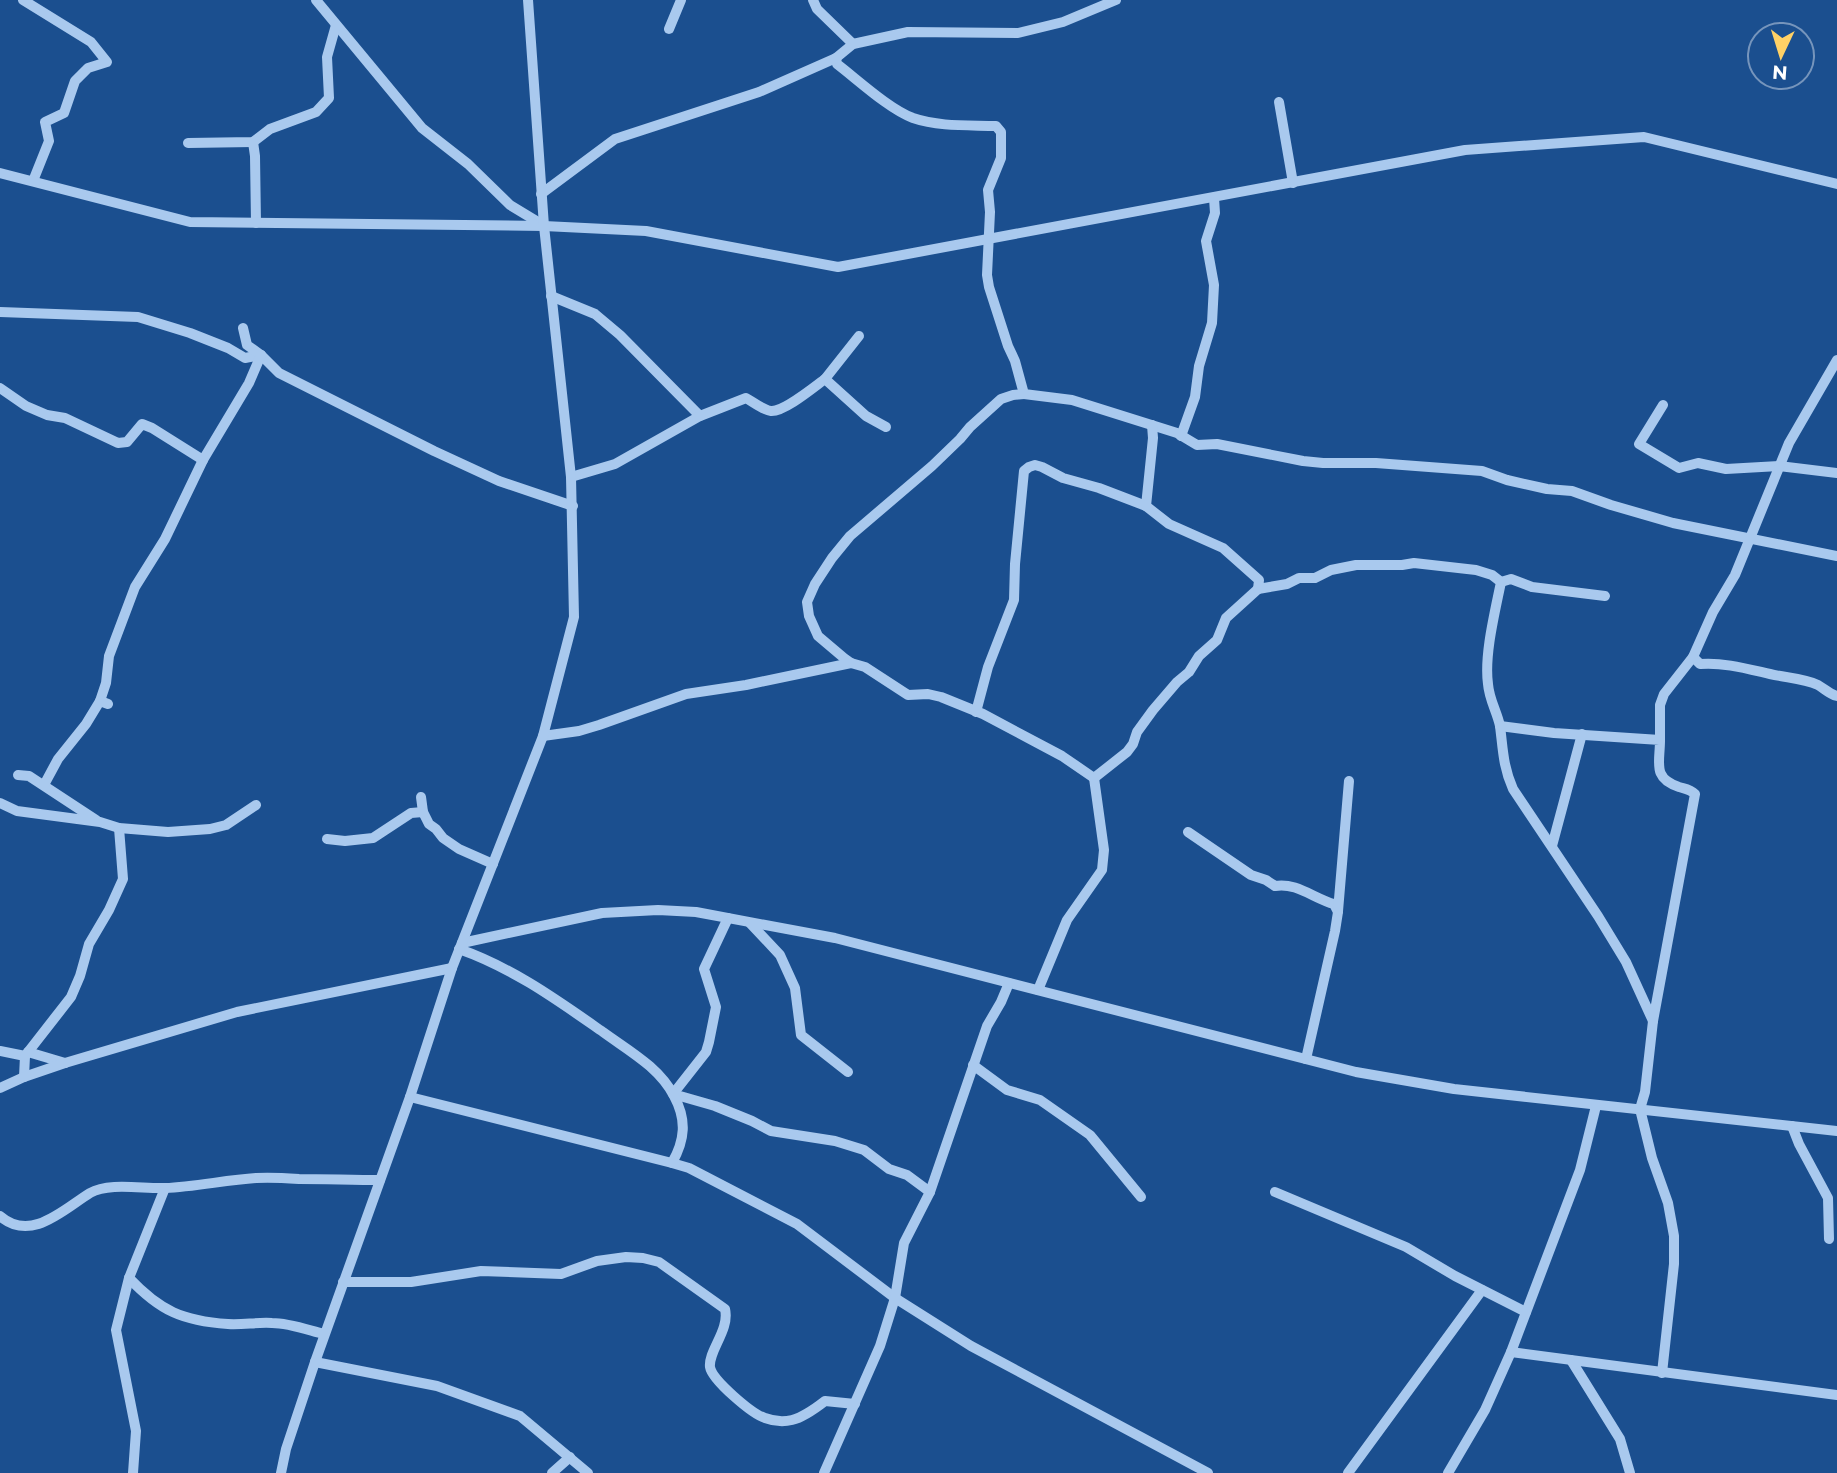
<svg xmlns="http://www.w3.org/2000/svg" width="1837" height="1473" viewBox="0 0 1837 1473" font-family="Montserrat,sans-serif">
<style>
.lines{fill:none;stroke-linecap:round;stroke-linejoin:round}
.minor{stroke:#a9c9ee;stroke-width:10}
</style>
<rect width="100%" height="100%" fill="#1b4f8f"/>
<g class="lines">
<g class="minor">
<polyline points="23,0 91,42 107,62 88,68 75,81 64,113 45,122 49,141 33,181"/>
<polyline points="316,0 422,128 468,164 510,205 543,225"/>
<polyline points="813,0 817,9 853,44"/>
<polyline points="669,29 681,0"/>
<path d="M836,58L837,64C858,80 889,109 913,118C939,127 969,125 996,126L1001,132V158L988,190L990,212L987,275L989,287L1008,346L1015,361L1024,394L1072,400L1177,433L1197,445L1217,444L1303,461L1323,463H1376L1482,471L1507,480L1547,489L1572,491L1611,505L1673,523L1837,556"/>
<polyline points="1279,102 1293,183"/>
<polyline points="253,142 255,156 256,223"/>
<polyline points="188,143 253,142 270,129 316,112 329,98 327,57 336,25"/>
<polyline points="0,173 190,222 544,226 646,231 838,267 1465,150 1644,137 1837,184"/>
<polyline points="541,194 615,139 759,92 836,58 853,44 908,32 1018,33 1063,22 1116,0"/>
<polyline points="551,296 595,314 620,335 700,416"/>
<polyline points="0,312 138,317 190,333 228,348 245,358 261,355"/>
<polyline points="243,328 247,345 261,355 279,373 434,451 499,481 573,506"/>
<polyline points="859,336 825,379 866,416 886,427"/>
<polyline points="0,388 26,406 47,415 65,418 118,443 127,442 142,424 152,428 203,460 249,383 261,355"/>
<polyline points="1024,394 1013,395 1001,399 970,427 960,439 932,466 850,536 832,558 815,584 807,602 809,616 818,636 844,658 851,663 865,667 908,695 928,694 941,697 983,714 1062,756 1094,778 1127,752 1133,744 1137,732 1153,710 1177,682 1189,672 1199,656 1217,640 1226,618 1258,589"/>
<polyline points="1663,405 1639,444 1679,468 1698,463 1726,469 1779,466 1837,473"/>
<path d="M1152,425L1153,438L1146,506L1169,524L1223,548L1259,580L1258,589L1287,584L1299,578H1315L1331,570L1356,565H1402L1414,563L1476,570L1492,575L1501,582C1495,612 1484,655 1488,684C1489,699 1497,712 1500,726C1503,749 1503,767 1513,789L1598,916L1626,962L1653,1021"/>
<polyline points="1181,436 1195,397 1199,366 1212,323 1214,285 1206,241 1215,213 1214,198"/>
<path d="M571,477L615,464L700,416L746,398C753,402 763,410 771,411C784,412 814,387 825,379"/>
<polyline points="1501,582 1511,579 1532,587 1605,596"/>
<path d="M1693,657L1700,664C1723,662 1748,669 1770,674C1786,678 1803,678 1818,685C1825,689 1829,694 1837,696"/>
<polyline points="100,701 106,683 109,656 135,587 165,539 203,460"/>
<polyline points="976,712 988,667 1014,600 1015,564 1024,471 1029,467 1035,465 1042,467 1063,478 1099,488 1146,506"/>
<path d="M1500,726L1554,733L1660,740C1660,763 1652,778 1679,787C1686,789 1690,789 1695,794L1653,1021L1645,1092L1640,1109L1652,1158L1668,1203L1674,1236V1264L1662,1373"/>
<polyline points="543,736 579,731 599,725 686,694 746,685 851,663"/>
<polyline points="1660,740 1660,705 1664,694 1693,657 1713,612 1735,575 1789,443 1837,360"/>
<polyline points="18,775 29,776 96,820"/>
<polyline points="44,785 58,759 86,724 100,701 108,704"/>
<polyline points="421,797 423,812 429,824 436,829 443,838 459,849 493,864"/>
<polyline points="0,803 17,811 100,822 119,828 168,832 210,829 226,825 256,805"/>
<path d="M1188,832L1251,875L1266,880L1275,886C1296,882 1315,899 1334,904L1338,912L1335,931L1306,1059"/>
<polyline points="327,839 345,841 373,838 411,813 423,812"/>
<polyline points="1552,846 1582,734"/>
<polyline points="1338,911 1349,781"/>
<polyline points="728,918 704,969 716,1007 709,1042 706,1052 673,1094 715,1106 752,1121 771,1131 835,1141 864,1150 889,1169 907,1175 930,1192"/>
<polyline points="750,923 780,955 795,988 801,1035 848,1072"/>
<polyline points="462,943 602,913 658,910 696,912 835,938 1356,1072 1454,1089 1837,1131"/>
<path d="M459,949C513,968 557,1000 603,1032C629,1051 659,1067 674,1096C687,1120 685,1140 672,1163"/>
<polyline points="1038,990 1067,920 1102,870 1104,850 1094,778"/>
<polyline points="0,1051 25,1056"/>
<polyline points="28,1052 65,1063"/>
<polyline points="973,1065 1007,1090 1040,1100 1090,1135 1141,1197"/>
<polyline points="24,1077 25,1056 71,997 80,976 89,944 109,910 123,879 119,828"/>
<polyline points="0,1088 24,1077 65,1063 237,1012 452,968"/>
<polyline points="410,1097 672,1163 689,1168 797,1224 895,1298 971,1346 1208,1473"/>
<polyline points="1792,1126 1799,1144 1828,1198 1829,1239"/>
<polyline points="1275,1192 1406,1247 1455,1276 1526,1312"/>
<path d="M0,1216C31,1243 64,1209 90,1193C109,1182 143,1189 165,1188C195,1187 225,1180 256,1178C270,1177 285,1178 299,1179C326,1179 353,1180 380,1180"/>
<path d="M129,1278C160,1311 183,1321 228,1324C243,1325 257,1322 272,1323C289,1323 308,1330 324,1334"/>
<path d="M343,1282H411L481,1271L561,1274L597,1261L626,1257L643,1258L659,1262L725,1309C730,1330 708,1351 710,1367C712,1380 752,1414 765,1418C773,1421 784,1422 792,1420C804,1417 816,1408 825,1401L855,1404"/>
<polyline points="1511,1352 1837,1395"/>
<polyline points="1571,1360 1620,1439 1630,1473"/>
<polyline points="315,1362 437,1386 520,1416 588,1473"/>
<polyline points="133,1473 136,1431 116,1330 129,1278 165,1188"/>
<polyline points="281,1473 286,1449 315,1362 410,1097 452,968 543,736 574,617 571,477 544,226 528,0"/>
<polyline points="552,1473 570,1457"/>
<polyline points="824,1473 880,1346 895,1298 904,1243 930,1192 987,1026 1001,1002 1009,983"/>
<polyline points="1348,1473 1482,1290"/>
<polyline points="1448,1473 1485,1410 1511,1352 1580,1170 1596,1106"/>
</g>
</g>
<g transform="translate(1781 56) rotate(184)"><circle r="33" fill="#1b4f8f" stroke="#7695bc" stroke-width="2"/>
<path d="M0-5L12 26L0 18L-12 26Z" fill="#ffd166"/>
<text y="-10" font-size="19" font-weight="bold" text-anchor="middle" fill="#ffffff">N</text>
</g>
</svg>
